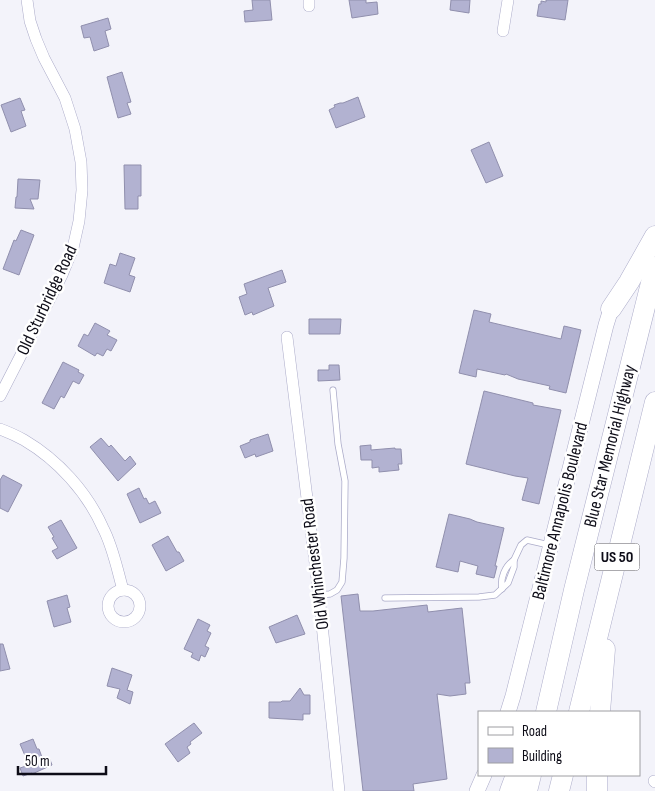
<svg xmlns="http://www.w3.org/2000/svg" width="655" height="791" viewBox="0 0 655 791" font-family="'Sofia Sans Condensed',sans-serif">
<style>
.building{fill:#b2b2d1;stroke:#908fad}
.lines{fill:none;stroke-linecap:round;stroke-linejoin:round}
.lane-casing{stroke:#ababc9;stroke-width:7}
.street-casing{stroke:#ababc9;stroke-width:12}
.secondary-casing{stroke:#ababc9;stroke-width:16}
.highway-casing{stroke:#ababc9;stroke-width:21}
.lane{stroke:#fff;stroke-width:5.5}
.street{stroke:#fff;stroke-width:11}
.secondary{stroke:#fff;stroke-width:15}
.highway{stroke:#fff;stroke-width:20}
.labels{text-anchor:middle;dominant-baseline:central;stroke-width:5;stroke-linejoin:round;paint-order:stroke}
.shield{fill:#fff;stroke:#56555d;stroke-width:1}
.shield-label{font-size:16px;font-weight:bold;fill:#0d0c17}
.street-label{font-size:18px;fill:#0d0c17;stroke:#fff}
</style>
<rect width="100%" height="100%" fill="#f3f3fa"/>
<g class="building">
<polygon points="252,0 270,0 272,20 245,22 244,11 253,10"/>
<polygon points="349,0 366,0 366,3 377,2 378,14 352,18"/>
<polygon points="451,0 470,0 469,13 450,10"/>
<polygon points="546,0 568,0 565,20 537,16 539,4 541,4 541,1 546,2"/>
<polygon points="108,18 111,29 105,31 109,46 94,51 90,37 84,38 81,26"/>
<polygon points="122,72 131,102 127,103 131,114 118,118 107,77"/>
<polygon points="358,97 365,117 336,128 329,110 335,107 334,105 340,103 343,103"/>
<polygon points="20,98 25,110 21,111 26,126 11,132 1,105"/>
<polygon points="489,142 503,176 486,183 471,150"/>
<polygon points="124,165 141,165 141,196 138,196 138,209 125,209"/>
<polygon points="18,179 40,180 38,199 30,199 34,209 15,208 16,197 17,197"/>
<polygon points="21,230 34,235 19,275 3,269 14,240 16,241"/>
<polygon points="120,253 135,258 129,275 135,277 130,292 104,283 110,264 116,266"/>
<polygon points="282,270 286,282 268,288 274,306 253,315 252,312 245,315 239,297 247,294 244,284"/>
<polygon points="474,310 491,314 489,322 561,339 564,326 581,330 566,393 549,389 550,386 518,379 506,374 505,375 477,369 476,377 459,373"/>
<polygon points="309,319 341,319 340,334 309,334"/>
<polygon points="95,323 110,331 107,335 117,340 111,351 107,349 103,356 97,353 95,356 78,346 84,334 88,336"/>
<polygon points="63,362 79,370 78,372 84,375 79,384 73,381 64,398 61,396 54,409 42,403"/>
<polygon points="329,365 339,365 340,380 318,381 318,370 329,370"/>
<polygon points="484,391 533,403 533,405 561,410 539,504 522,500 528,478 515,476 466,464"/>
<polygon points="268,434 273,451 256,457 255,454 245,458 240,446 250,442 250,440"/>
<polygon points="101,438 109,447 111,445 125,461 130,456 136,464 118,481 90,447"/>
<polygon points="371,445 371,450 395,448 395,449 401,449 402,464 398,464 399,470 379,472 379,467 372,468 372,460 361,460 360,446"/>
<polygon points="3,475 22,485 8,512 0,508 0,480"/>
<polygon points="139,488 144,499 146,498 149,504 155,501 161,513 140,523 127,494"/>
<polygon points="449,514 470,519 477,522 504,528 495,566 497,566 494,578 476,574 478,566 460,561 458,572 436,567"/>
<polygon points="61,520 77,548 57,559 52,551 58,548 52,538 54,537 48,527"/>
<polygon points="168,536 177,552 179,552 184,561 166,571 152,545"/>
<polygon points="358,594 360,611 373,611 427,605 428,612 462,608 470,683 465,683 466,694 450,696 437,694 447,779 413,784 414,791 363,791 341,596"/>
<polygon points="67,595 70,607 67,608 71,622 54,627 47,601"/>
<polygon points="297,615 305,634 276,643 269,627"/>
<polygon points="198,619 210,625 207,631 211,633 205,646 209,648 205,657 201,655 199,661 191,657 193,653 184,649"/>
<polygon points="0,644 3,644 10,669 0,671"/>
<polygon points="112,668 132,675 127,690 133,692 130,704 117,698 120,689 107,686"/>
<polygon points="300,688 304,695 310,695 310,714 303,714 303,720 269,718 269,702 281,702 282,701 290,701"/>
<polygon points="194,723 202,733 190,742 191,744 187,747 190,753 178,762 165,744"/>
<polygon points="33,739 37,749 39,749 43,760 49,757 52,765 32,774 32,773 23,776 20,768 29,765 20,744"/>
</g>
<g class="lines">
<g class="lane-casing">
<g id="lane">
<path d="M502,589C500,578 505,566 514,560"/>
<polyline points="319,595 330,594 337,590 342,582 344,558 345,481 338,444 333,390"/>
<polyline points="385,598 479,597 495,595 508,583 514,567 514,560 521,545 527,540 549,545"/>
</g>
</g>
<g class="street-casing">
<g id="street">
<polyline points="309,0 309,6"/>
<polyline points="503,31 508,0"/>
<polyline points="287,337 319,595 339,791"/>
<polyline points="0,396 62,275 73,248 79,221 82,190 81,162 75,129 65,98 44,58 36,39 30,21 27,0"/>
<path d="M0,429C8,432 17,436 24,440C58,460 87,492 103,528C113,547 117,569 123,590"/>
<circle cx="124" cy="606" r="16"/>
<polyline points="654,781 655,782"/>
</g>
</g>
<g class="secondary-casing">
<g id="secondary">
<polyline points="508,712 513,696 606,325 611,309"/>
<polyline points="477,791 484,775"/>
</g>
</g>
<g class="highway-casing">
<g id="highway">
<polyline points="611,309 629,282 655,236"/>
<polyline points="546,712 574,590 655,267"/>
<polyline points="579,712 655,402"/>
<polyline points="600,712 605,649"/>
<polyline points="510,791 516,775"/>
<polyline points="527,791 531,775"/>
<polyline points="559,791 563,775"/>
<polyline points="597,791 597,775"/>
</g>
</g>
<use href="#lane" class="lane"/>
<use href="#street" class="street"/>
<use href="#secondary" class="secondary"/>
<use href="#highway" class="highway"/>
</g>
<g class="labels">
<rect class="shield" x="594.5" y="543.5" width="45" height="27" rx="4"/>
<g class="shield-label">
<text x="617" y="557">US 50</text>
</g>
<g class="street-label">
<text transform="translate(47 300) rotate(-65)">Old Sturbridge Road</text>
<text transform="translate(610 446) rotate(-76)">Blue Star Memorial Highway</text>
<text transform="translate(560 511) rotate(-76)">Baltimore Annapolis Boulevard</text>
<text transform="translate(315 564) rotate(-97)">Old Whinchester Road</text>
</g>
</g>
<rect x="478" y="711" width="162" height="65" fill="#ffffff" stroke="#9e9ea2"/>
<rect x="488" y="727" width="25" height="8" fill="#ffffff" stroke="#9e9ea2"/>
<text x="522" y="736" font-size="15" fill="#0d0c17">Road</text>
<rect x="488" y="748" width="25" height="15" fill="#b2b2d1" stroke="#9e9ea2"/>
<text x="522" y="761" font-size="15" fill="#0d0c17">Building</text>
<path d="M18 766v8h88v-8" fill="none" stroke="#0d0c17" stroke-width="2.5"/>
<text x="25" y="766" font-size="15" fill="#0d0c17" stroke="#ffffff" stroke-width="4" paint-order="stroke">50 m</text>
</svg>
